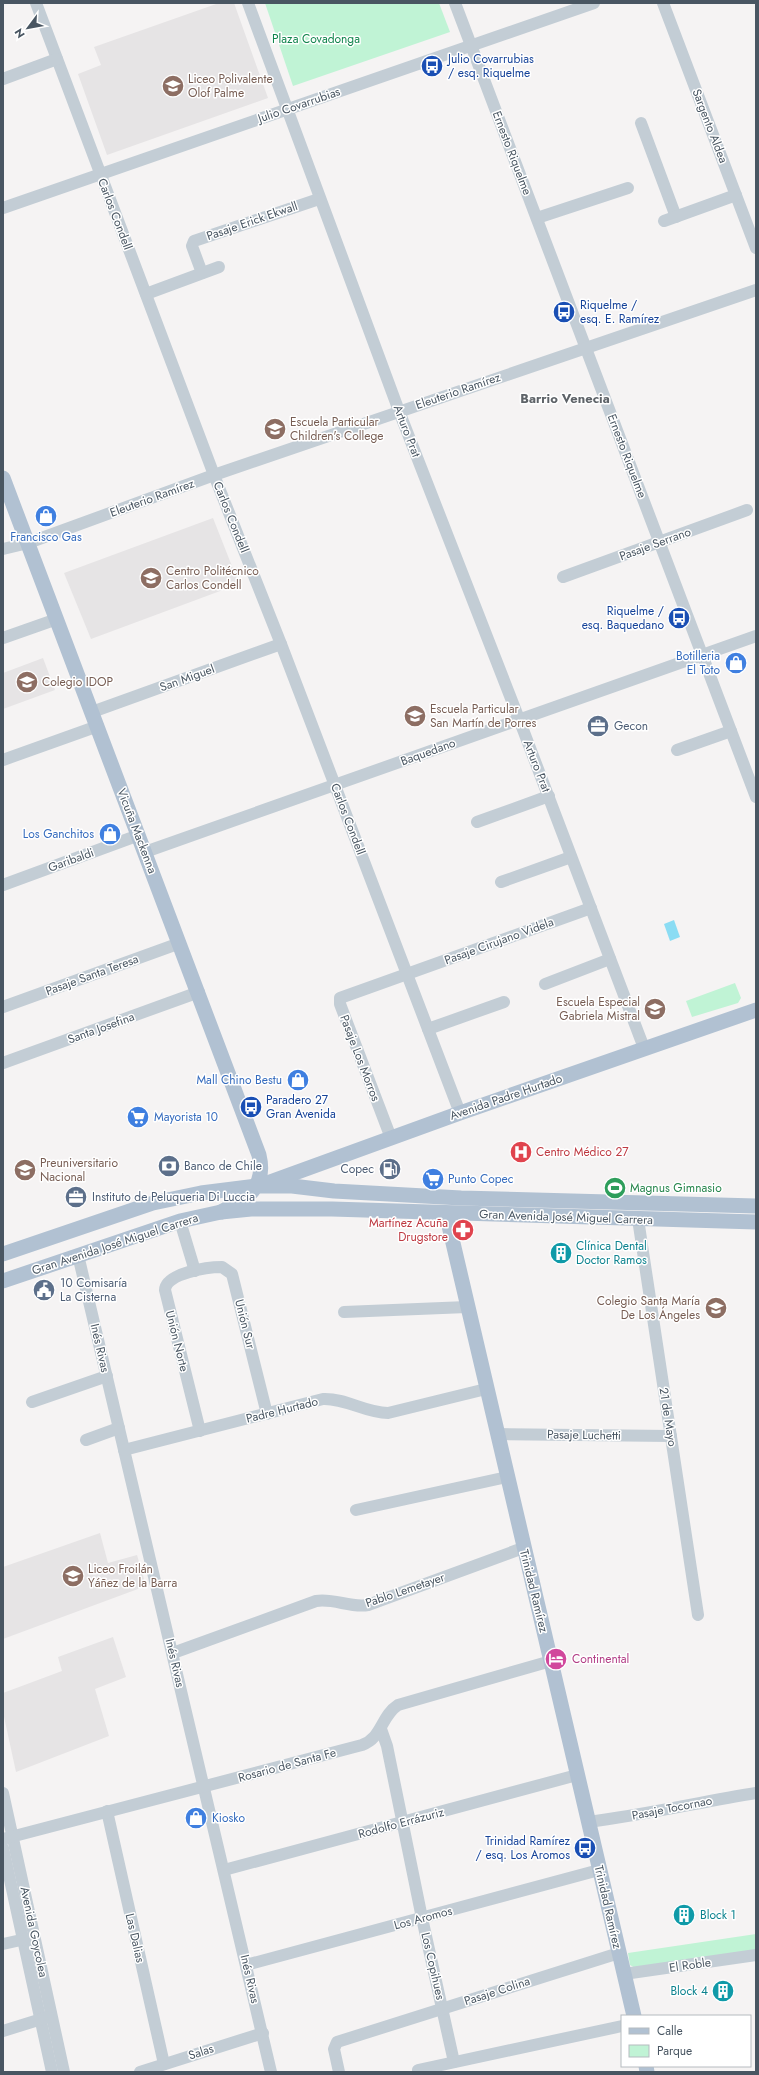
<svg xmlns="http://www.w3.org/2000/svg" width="759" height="2075" viewBox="0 0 759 2075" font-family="Jost,sans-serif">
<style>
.education{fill:#e6e4e5}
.green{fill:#c0f3d5}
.water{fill:#8bdcf3}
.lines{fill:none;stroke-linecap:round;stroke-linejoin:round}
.minor{stroke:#c3cdd5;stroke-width:12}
.major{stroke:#b1c1d2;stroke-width:15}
.labels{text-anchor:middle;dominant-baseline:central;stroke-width:3;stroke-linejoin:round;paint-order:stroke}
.park-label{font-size:12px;fill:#11854d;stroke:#fff}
.transit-label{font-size:12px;fill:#164399;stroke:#fff;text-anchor:start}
.education-label{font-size:12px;fill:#785e54;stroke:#fff;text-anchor:start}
.street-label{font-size:12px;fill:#495662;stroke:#fff}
.shop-label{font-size:12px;fill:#366cbe;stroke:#fff;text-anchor:end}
.service-label{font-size:12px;fill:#4e5e75;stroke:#fff;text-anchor:start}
.health-label{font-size:12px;fill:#be3a42;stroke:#fff;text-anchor:start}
.leisure-label{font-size:12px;fill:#27864d;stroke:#fff;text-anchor:start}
.culture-label{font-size:12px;fill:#0d838f;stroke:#fff;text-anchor:start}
.hotel-label{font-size:12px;fill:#b23c85;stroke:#fff;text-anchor:start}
.neighbourhood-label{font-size:13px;font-weight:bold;fill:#5e6368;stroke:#fff}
</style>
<rect width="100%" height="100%" fill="#f5f3f3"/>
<g class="education">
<polygon points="219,3 234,3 268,98 107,155 78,74 101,65 94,47"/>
<polygon points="213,518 239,584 91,639 64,573"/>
<polygon points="43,658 55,690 3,709 3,673"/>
<polygon points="100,1533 108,1563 137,1555 146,1586 3,1639 3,1567"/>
<polygon points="113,1637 126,1677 95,1689 109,1736 16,1772 3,1712 3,1693 62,1671 58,1657"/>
</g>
<g class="green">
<polygon points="265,3 439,3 450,32 293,86"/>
<polygon points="735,983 741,998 738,1003 692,1017 686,1001"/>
<polygon points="756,1934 756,1950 637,1969 630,1965 628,1953"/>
</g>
<polygon class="water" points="674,920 680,937 670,941 664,924"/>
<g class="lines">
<g class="minor">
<polyline points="36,3 214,475 281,644 460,1113"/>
<polyline points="248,3 399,411 519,719 644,1048"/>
<polyline points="455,3 756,797"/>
<polyline points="663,3 756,248"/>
<polyline points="3,79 57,59"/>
<polyline points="641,123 676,217"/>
<polyline points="3,208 594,3"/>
<polyline points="537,218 628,188"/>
<polyline points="664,221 736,195"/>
<polyline points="202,273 192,246 194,241 319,199"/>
<polyline points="146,294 219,267"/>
<polyline points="3,549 28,543 214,475 756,290"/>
<polyline points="563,577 747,510"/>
<polyline points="3,638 57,619"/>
<polyline points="92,712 281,644"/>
<polyline points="677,750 731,731"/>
<polyline points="3,760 98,726"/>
<polyline points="477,822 549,796"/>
<polyline points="145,852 756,636"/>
<polyline points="501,882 571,857"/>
<polyline points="3,885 139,835"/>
<polyline points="545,984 610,959"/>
<polyline points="3,1007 180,943"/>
<polyline points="428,1029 504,1002"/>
<polyline points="3,1063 199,992"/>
<polyline points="391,1138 340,1004 340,998 591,908"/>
<polyline points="638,1219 698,1615"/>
<polyline points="180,1221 195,1271"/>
<polyline points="78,1255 271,2072"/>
<polyline points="344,1312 467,1307"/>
<polyline points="32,1402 107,1376"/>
<path d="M200,1431L165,1290C166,1273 208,1267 222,1267L232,1274L267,1414"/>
<polyline points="497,1434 671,1436"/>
<polyline points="86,1440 119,1428"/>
<path d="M124,1450L323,1399C346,1398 365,1413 388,1413L486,1389"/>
<polyline points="356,1510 507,1477"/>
<path d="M173,1653L316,1601C334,1598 350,1608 368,1605L523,1548"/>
<polyline points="381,1729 387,1746 422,1918 454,2062"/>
<polyline points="3,1793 64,2072"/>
<polyline points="107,1811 164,2064"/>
<path d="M588,1822C645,1815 700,1802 756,1793"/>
<path d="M3,1839L362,1745C382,1738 381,1716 398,1705L551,1661"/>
<polyline points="3,1848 52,2072"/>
<polyline points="224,1870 577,1775"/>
<polyline points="3,1944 30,1938"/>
<polyline points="246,1965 599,1870"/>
<polyline points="624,1974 756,1955"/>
<polyline points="3,2031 48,2017"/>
<polyline points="418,2070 622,2026"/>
<polyline points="140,2072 263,2033"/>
<polyline points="339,2072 334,2049 337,2042 619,1953"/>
</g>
<g class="major">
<path d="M3,478L259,1155C267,1188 246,1199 221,1212"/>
<polyline points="270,1182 460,1113 756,1010"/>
<polyline points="446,1213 634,2016"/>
<polyline points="3,1254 153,1203 201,1193 257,1186 292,1186 334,1191 461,1198 756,1206"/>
<polyline points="3,1281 180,1221 221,1212 251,1209 332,1209 756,1222"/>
<polyline points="646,2066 647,2072"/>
</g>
</g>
<defs>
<g id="bus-disc" transform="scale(1.15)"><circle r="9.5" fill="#1a4fb4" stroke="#fff"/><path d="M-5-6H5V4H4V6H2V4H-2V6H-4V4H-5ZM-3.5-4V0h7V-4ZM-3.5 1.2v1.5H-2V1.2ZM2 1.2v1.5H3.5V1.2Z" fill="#fff"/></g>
<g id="school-disc" transform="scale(1.15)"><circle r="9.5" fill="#8d6e63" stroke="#fff"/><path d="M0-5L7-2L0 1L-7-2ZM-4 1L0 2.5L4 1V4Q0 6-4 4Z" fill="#fff"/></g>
<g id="shop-disc" transform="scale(1.15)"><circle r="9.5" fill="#3f7fe0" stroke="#fff"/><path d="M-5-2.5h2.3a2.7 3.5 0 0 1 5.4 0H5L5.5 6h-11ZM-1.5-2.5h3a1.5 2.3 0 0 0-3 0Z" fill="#fff"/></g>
<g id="office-disc" transform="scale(1.15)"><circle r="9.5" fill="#5c6f8a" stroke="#fff"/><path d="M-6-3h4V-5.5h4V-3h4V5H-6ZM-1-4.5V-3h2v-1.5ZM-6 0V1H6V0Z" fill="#fff"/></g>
<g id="supermarket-disc" transform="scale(1.15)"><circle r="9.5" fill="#3f7fe0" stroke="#fff"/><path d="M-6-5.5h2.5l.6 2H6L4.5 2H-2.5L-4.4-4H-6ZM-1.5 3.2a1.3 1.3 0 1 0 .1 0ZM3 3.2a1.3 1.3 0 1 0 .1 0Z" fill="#fff"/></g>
<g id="hospital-disc" transform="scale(1.15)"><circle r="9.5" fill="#e0444e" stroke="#fff"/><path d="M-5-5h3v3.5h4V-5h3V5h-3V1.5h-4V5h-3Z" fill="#fff"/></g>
<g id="bank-disc" transform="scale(1.15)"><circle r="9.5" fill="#5c6f8a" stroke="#fff"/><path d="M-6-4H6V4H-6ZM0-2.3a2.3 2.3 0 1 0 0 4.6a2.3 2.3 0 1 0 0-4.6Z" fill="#fff"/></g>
<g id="fuel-disc" transform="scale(1.15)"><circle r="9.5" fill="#5c6f8a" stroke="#fff"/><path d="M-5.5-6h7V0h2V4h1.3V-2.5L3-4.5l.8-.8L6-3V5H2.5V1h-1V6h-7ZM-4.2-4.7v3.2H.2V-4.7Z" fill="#fff"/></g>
<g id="stadium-disc" transform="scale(1.15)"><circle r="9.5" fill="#2e9e5b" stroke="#fff"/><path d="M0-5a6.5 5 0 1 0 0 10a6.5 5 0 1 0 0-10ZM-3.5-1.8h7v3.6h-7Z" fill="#fff"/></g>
<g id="pharmacy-disc" transform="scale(1.15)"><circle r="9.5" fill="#e0444e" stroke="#fff"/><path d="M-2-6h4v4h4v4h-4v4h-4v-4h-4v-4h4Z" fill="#fff"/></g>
<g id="building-disc" transform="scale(1.15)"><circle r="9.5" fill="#0f9aa8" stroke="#fff"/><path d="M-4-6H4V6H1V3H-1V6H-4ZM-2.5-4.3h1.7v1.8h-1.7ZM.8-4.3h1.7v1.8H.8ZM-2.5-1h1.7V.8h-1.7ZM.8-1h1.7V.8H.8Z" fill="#fff"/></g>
<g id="civic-disc" transform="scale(1.15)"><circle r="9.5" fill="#5c6f8a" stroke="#fff"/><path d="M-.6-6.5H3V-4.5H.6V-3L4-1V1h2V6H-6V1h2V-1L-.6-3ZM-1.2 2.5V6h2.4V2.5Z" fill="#fff"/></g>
<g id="hotel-disc" transform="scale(1.15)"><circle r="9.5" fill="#d1479c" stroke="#fff"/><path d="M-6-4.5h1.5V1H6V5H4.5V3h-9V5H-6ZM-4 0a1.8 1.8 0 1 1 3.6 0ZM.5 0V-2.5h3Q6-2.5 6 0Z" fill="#fff"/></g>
</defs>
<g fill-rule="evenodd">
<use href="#bus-disc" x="432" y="66"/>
<use href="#school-disc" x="173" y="86"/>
<use href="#bus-disc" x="564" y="312"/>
<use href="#school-disc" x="275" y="429"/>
<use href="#shop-disc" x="46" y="516"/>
<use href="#school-disc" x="151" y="578"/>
<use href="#bus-disc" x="679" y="618"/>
<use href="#shop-disc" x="736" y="663"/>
<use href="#school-disc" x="27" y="682"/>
<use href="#school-disc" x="415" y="716"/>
<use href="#office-disc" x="598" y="726"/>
<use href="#shop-disc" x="110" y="834"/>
<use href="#school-disc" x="655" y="1009"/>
<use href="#shop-disc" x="298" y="1080"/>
<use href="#bus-disc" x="251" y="1107"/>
<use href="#supermarket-disc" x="138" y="1117"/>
<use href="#hospital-disc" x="521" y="1152"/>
<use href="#bank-disc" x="169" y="1166"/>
<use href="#fuel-disc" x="390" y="1169"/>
<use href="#school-disc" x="25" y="1170"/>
<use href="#supermarket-disc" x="433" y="1179"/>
<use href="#stadium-disc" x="615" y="1188"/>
<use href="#office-disc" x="76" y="1197"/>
<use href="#pharmacy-disc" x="463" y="1230"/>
<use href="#building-disc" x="561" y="1253"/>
<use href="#civic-disc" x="44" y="1290"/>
<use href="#school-disc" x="716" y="1308"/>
<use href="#school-disc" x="73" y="1576"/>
<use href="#hotel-disc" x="556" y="1659"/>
<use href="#shop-disc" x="196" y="1818"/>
<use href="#bus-disc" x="585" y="1848"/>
<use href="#building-disc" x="684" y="1915"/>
<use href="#building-disc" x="723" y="1991"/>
</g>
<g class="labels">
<g class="park-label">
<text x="316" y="39">Plaza Covadonga</text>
</g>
<g class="transit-label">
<text x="448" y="59">Julio Covarrubias<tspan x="448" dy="14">/ esq. Riquelme</tspan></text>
<text x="580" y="305">Riquelme /<tspan x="580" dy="14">esq. E. Ramírez</tspan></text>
<text x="664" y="611" text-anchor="end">Riquelme /<tspan x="664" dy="14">esq. Baquedano</tspan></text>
<text x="266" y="1100">Paradero 27<tspan x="266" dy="14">Gran Avenida</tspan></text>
<text x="570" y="1841" text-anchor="end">Trinidad Ramírez<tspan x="570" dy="14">/ esq. Los Aromos</tspan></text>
</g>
<g class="education-label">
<text x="188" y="79">Liceo Polivalente<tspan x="188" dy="14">Olof Palme</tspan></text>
<text x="290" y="422">Escuela Particular<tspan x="290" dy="14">Children's College</tspan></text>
<text x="166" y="571">Centro Politécnico<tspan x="166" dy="14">Carlos Condell</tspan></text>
<text x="42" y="682">Colegio IDOP</text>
<text x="430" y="709">Escuela Particular<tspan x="430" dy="14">San Martín de Porres</tspan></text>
<text x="640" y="1002" text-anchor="end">Escuela Especial<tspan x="640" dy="14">Gabriela Mistral</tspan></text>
<text x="40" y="1163">Preuniversitario<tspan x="40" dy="14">Nacional</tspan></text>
<text x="700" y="1301" text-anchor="end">Colegio Santa María<tspan x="700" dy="14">De Los Ángeles</tspan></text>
<text x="88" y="1569">Liceo Froilán<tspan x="88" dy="14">Yáñez de la Barra</tspan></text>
</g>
<g class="street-label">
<text transform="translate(299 105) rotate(-19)">Julio Covarrubias</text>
<text transform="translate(710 126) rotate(69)">Sargento Aldea</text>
<text transform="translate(512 153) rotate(69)">Ernesto Riquelme</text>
<text transform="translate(115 214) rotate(69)">Carlos Condell</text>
<text transform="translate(252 221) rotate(-19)">Pasaje Erick Ekwall</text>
<text transform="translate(458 391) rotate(-19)">Eleuterio Ramírez</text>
<text transform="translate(407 431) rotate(69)">Arturo Prat</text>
<text transform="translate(627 456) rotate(69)">Ernesto Riquelme</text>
<text transform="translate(152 498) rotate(-20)">Eleuterio Ramírez</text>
<text transform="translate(231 517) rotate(68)">Carlos Condell</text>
<text transform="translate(655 544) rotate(-20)">Pasaje Serrano</text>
<text transform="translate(187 678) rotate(-20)">San Miguel</text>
<text transform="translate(428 752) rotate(-20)">Baquedano</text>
<text transform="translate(537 766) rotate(69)">Arturo Prat</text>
<text transform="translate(348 819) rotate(69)">Carlos Condell</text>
<text transform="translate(137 831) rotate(69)">Vicuña Mackenna</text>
<text transform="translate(71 860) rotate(-20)">Garibaldi</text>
<text transform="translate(499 941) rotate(-20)">Pasaje Cirujano Videla</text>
<text transform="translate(92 975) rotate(-20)">Pasaje Santa Teresa</text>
<text transform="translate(101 1028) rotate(-20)">Santa Josefina</text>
<text transform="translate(360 1058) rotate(69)">Pasaje Los Morros</text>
<text transform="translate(506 1097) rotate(-19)">Avenida Padre Hurtado</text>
<text transform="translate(566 1217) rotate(2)">Gran Avenida José Miguel Carrera</text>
<text transform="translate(115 1244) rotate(-18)">Gran Avenida José Miguel Carrera</text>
<text transform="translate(245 1324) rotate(76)">Unión Sur</text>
<text transform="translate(177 1341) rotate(76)">Unión Norte</text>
<text transform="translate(100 1348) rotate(77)">Inés Rivas</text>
<text transform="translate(282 1410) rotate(-14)">Padre Hurtado</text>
<text transform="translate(668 1417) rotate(81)">21 de Mayo</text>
<text transform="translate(584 1435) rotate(1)">Pasaje Luchetti</text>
<text transform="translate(405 1590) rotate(-19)">Pablo Lemetayer</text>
<text transform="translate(534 1591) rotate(76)">Trinidad Ramírez</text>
<text transform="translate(175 1663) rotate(77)">Inés Rivas</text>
<text transform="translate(287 1765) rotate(-15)">Rosario de Santa Fe</text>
<text transform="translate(672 1808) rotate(-11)">Pasaje Tocornao</text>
<text transform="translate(401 1823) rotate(-15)">Rodolfo Errázuriz</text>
<text transform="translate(608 1907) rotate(77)">Trinidad Ramírez</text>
<text transform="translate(423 1918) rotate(-15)">Los Aromos</text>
<text transform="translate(34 1932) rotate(78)">Avenida Goycolea</text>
<text transform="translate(135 1938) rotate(77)">Las Dalias</text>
<text transform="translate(690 1965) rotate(-8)">El Roble</text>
<text transform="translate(433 1966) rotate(77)">Los Copihues</text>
<text transform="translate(250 1979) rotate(77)">Inés Rivas</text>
<text transform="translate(497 1991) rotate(-18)">Pasaje Colina</text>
<text transform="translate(201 2052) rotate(-18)">Salas</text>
</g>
<g class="shop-label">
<text x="46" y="537" text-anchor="middle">Francisco Gas</text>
<text x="720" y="656">Botilleria<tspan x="720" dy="14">El Toto</tspan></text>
<text x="94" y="834">Los Ganchitos</text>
<text x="282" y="1080">Mall Chino Bestu</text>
<text x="154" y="1117" text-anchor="start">Mayorista 10</text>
<text x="448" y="1179" text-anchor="start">Punto Copec</text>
<text x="212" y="1818" text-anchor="start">Kiosko</text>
</g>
<g class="service-label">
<text x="614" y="726">Gecon</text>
<text x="184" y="1166">Banco de Chile</text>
<text x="374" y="1169" text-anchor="end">Copec</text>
<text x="92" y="1197">Instituto de Peluqueria Di Luccia</text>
<text x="60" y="1283">10 Comisaría<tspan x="60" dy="14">La Cisterna</tspan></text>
</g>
<g class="health-label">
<text x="536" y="1152">Centro Médico 27</text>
<text x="448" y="1223" text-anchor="end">Martínez Acuña<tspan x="448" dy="14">Drugstore</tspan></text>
</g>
<g class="leisure-label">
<text x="630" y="1188">Magnus Gimnasio</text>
</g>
<g class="culture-label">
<text x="576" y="1246">Clínica Dental<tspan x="576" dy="14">Doctor Ramos</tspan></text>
<text x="700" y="1915">Block 1</text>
<text x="708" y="1991" text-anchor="end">Block 4</text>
</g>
<g class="hotel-label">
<text x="572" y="1659">Continental</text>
</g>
<g class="neighbourhood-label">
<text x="565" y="398">Barrio Venecia</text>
</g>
</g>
<rect width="759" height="2075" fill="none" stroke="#495662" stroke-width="8"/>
<rect x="621" y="2015" width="130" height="52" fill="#ffffff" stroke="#b6bbc0"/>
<rect x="629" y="2028" width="20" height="6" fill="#b1c1d2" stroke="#b6bbc0"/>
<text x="657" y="2035" font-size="12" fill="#495662">Calle</text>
<rect x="629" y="2045" width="20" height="12" fill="#c0f3d5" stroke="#b6bbc0"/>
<text x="657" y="2055" font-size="12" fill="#495662">Parque</text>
<g transform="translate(28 28) rotate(238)" stroke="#ffffff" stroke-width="3" paint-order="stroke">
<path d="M0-3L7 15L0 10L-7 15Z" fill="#495662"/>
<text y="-6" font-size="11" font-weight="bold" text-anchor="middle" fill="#495662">N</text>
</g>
</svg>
